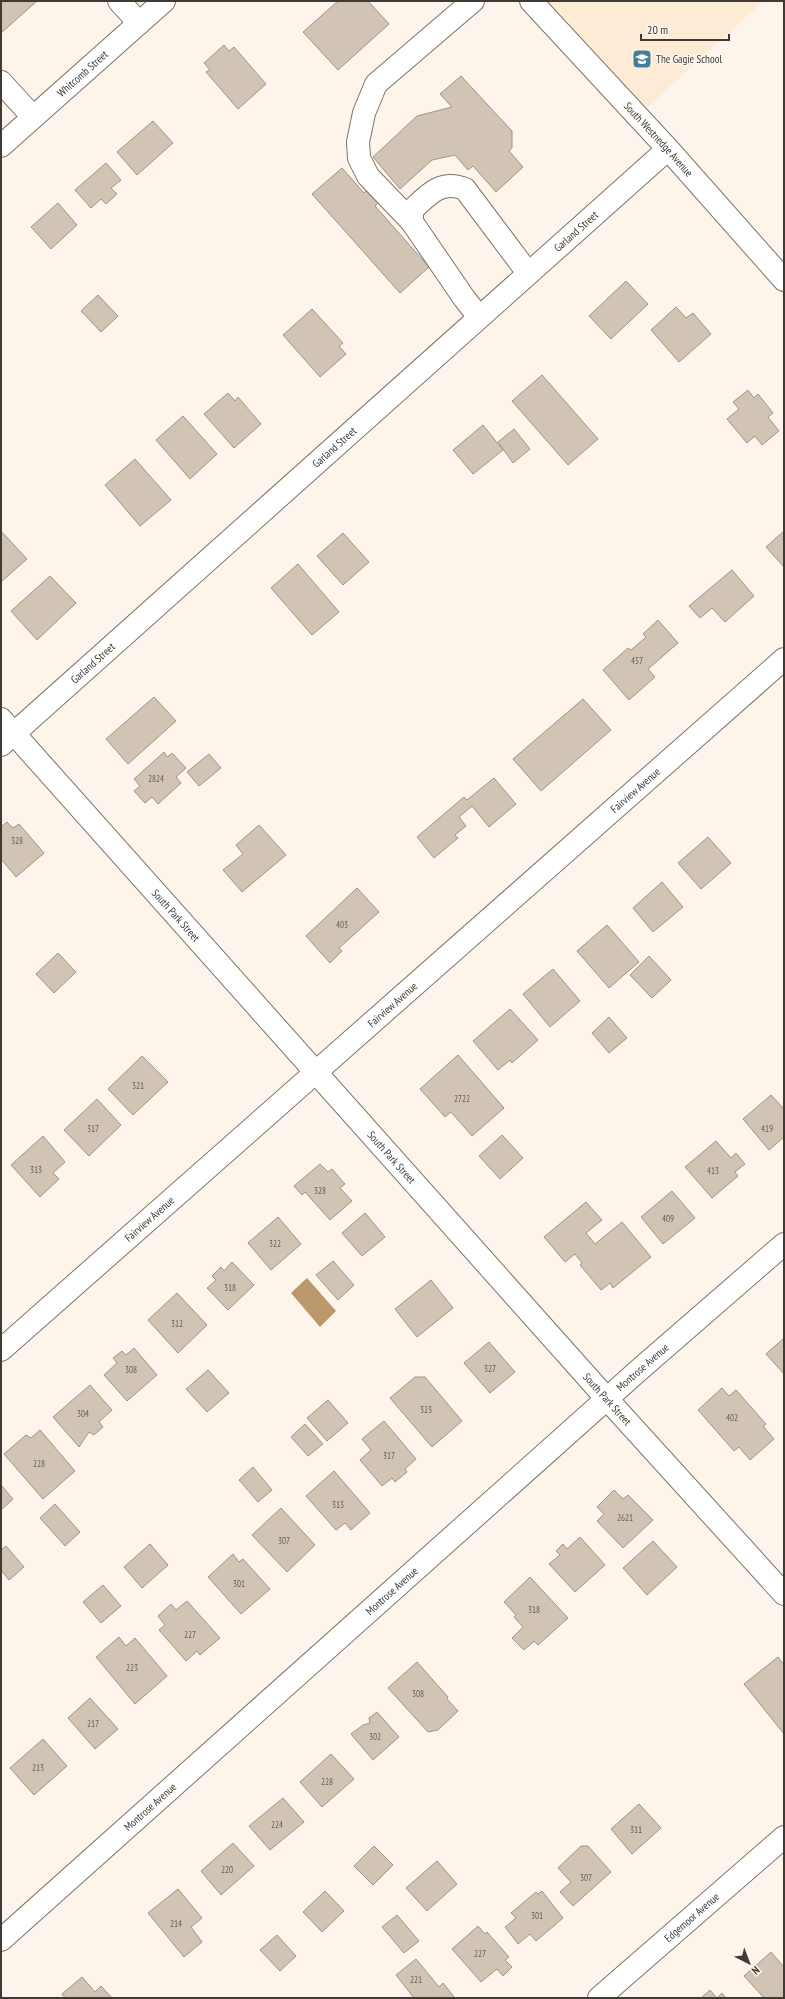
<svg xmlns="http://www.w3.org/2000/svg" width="785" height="1999" viewBox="0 0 785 1999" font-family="'PT Sans Narrow',sans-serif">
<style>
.built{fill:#feebd5}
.water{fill:#bb976c}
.building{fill:#d1c4b5;stroke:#a19486}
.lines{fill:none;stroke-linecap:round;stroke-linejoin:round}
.minor-casing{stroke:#7f7466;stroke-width:24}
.major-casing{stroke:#7f7466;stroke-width:24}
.minor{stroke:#fff;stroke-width:22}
.major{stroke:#fff;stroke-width:22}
.labels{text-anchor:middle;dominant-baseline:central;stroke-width:3;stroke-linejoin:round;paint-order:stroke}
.number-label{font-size:9px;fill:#645c54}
.poi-label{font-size:11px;fill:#3f3a34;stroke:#fdf5eb;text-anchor:start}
.street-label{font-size:11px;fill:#3f3a34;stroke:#fdf5eb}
</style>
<rect width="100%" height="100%" fill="#fdf5eb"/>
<polygon class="built" points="531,1 763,1 637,117"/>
<polygon class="water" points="307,1278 336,1311 320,1327 291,1293"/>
<g class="building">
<polygon points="1,1 37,1 1,33"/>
<polygon points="338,1 368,1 389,24 338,70 303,32"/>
<polygon points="224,45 229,51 234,47 266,84 238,109 206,72 210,70 204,63"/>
<polygon points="461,76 512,131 512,148 509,151 523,167 496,192 473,166 468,170 455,155 432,160 400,189 373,157 417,116 452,107 440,94"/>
<polygon points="153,121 173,143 137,175 117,152"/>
<polygon points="106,163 121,180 111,188 117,194 106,204 101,199 91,208 75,190"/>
<polygon points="342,168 364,193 368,189 379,202 375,206 429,267 400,293 312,194"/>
<polygon points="58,203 77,225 51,249 31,227"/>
<polygon points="626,281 648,304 611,339 589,316"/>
<polygon points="98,295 118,316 101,332 81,311"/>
<polygon points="676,307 686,318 693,313 711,334 679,362 651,330"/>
<polygon points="312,309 343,343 339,346 346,354 320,377 283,335"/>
<polygon points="542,375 598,439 568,465 512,401"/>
<polygon points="748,390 754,398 758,394 773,413 768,417 779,431 762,445 755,436 747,443 727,419 739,409 733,402"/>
<polygon points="228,393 235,401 238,397 261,424 234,448 204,414"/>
<polygon points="183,416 217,454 190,479 156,440"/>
<polygon points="483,425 503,450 473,474 453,450"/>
<polygon points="514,429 530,449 513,463 498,442"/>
<polygon points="135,459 171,500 140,526 105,485"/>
<polygon points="1,531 27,559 1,582"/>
<polygon points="784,531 784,567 766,547"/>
<polygon points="343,533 369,562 343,585 317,556"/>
<polygon points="298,564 339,612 312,635 271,588"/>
<polygon points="732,570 754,596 725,622 712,608 700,618 689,606"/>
<polygon points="50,576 76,603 37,640 11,611"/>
<polygon points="658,620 678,643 648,669 655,677 629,700 603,670 628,648 631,650 646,637 643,634"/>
<polygon points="154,697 176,721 128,764 106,739"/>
<polygon points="583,699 611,730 541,791 513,759"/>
<polygon points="164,752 167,757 172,753 186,768 176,777 181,783 158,804 152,797 145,803 134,791 140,786 134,779"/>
<polygon points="209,754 221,768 199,786 187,772"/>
<polygon points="494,778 516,804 489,827 472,806 459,817 466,826 455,835 458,838 434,858 417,837 464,797 467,800"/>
<polygon points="7,822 13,828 19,824 44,853 16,877 1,859 1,827"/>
<polygon points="259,825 286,855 242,892 223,870 243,854 236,845"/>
<polygon points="708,837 731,863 701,889 678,863"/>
<polygon points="662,882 683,907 653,932 633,908"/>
<polygon points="357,888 379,912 339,948 342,951 330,963 306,936"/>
<polygon points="607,925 639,962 609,988 577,951"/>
<polygon points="58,953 76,972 54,993 36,974"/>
<polygon points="649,956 671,980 652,998 630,975"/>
<polygon points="553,969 580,1001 550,1027 523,994"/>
<polygon points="510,1009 538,1040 512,1063 510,1060 498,1070 473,1041"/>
<polygon points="609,1017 627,1038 609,1053 592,1033"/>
<polygon points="458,1055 504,1108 472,1136 451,1112 445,1117 420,1089"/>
<polygon points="142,1056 168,1082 133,1115 108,1089"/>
<polygon points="771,1095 784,1109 784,1137 769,1150 743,1119"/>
<polygon points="97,1099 121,1125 89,1156 64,1130"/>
<polygon points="502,1135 523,1158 500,1179 479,1156"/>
<polygon points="43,1136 65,1162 53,1173 59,1179 40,1197 11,1165"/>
<polygon points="716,1141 731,1158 736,1153 745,1164 735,1172 738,1176 712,1198 685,1167"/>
<polygon points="320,1164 328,1172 332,1169 345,1184 340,1188 352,1201 330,1220 305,1192 302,1195 294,1186"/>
<polygon points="672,1191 695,1218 663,1244 641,1217"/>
<polygon points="586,1202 602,1220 586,1233 595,1244 622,1222 651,1257 613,1288 610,1283 601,1290 580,1265 582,1263 575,1254 565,1262 544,1237"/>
<polygon points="365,1213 385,1237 362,1256 342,1233"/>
<polygon points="278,1217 301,1244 271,1270 248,1243"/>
<polygon points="333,1261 354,1285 338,1300 316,1275"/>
<polygon points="232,1262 254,1285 228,1310 207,1288 216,1280 212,1276 221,1267 224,1271"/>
<polygon points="431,1280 453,1308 417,1337 395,1309"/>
<polygon points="177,1293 207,1325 178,1353 148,1320"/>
<polygon points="784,1338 784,1374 766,1354"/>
<polygon points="489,1342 515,1372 490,1393 464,1363"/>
<polygon points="134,1348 157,1375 127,1401 104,1375 117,1363 113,1358 122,1351 126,1355"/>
<polygon points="208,1370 229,1393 207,1412 186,1389"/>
<polygon points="415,1377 425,1377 462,1421 432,1447 390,1398"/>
<polygon points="90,1385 112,1410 99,1422 103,1427 94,1435 89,1432 79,1447 53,1417"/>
<polygon points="722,1388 729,1396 736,1390 766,1424 763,1426 774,1439 750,1460 739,1447 734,1451 698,1410"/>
<polygon points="328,1400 348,1423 327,1441 307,1418"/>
<polygon points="384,1421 416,1459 405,1469 407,1472 395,1482 392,1478 382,1486 360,1460 371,1450 362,1439"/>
<polygon points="305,1424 323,1444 308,1456 291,1437"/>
<polygon points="40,1430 75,1471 43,1499 4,1454 26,1435 31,1438"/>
<polygon points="253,1467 272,1490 258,1502 239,1480"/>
<polygon points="334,1471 370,1513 351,1530 345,1523 336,1530 306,1496"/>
<polygon points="1,1485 13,1499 1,1510"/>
<polygon points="614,1490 623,1499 628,1495 653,1520 623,1548 597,1521 604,1514 597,1507"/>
<polygon points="55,1504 80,1532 65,1546 40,1518"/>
<polygon points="281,1508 315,1545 287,1572 252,1535"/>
<polygon points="580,1537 605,1565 575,1592 549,1564 560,1555 556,1551 563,1544 567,1549"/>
<polygon points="653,1541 677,1567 647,1595 623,1568"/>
<polygon points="150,1544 168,1565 142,1588 124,1567"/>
<polygon points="6,1546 24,1567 9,1580 1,1570 1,1550"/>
<polygon points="233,1554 239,1562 243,1559 270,1589 241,1614 208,1577"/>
<polygon points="530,1577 568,1618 538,1645 534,1641 524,1650 512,1638 523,1627 514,1617 516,1615 504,1602"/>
<polygon points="103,1585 121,1606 101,1623 83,1602"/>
<polygon points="187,1601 220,1638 200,1655 197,1651 186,1661 159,1630 165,1625 158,1616 171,1604 176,1610"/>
<polygon points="119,1637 126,1646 135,1638 167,1676 135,1704 96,1657"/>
<polygon points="778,1657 784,1665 784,1734 744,1684"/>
<polygon points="417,1662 448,1697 447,1699 458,1711 438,1730 428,1732 388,1688"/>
<polygon points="90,1698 118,1729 95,1749 68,1718"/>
<polygon points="377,1712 399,1737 373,1760 351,1734 363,1725 370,1723 369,1718"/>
<polygon points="43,1739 67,1766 34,1795 10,1768"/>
<polygon points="331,1754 354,1779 322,1807 300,1782"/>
<polygon points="283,1798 304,1822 270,1850 249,1826"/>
<polygon points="639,1804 661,1828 632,1854 611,1829"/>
<polygon points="233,1843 254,1866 221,1895 201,1871"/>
<polygon points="374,1846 393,1865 373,1885 354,1866"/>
<polygon points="581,1846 588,1846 611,1872 573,1906 560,1892 571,1882 558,1868"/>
<polygon points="437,1861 457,1884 427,1911 406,1888"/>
<polygon points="178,1889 202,1918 191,1927 202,1942 184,1957 148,1913"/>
<polygon points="325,1891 344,1911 322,1932 303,1912"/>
<polygon points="542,1891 563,1918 536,1941 530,1934 518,1944 505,1927 516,1918 511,1913 536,1892 538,1894"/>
<polygon points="397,1915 419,1941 404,1953 382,1927"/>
<polygon points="478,1926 485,1934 487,1932 509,1957 505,1960 512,1967 503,1976 497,1969 481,1982 452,1949"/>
<polygon points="277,1935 296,1956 280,1971 260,1950"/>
<polygon points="771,1952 784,1967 784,1998 764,1998 744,1976"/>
<polygon points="416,1959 439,1987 443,1983 455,1998 414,1998 396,1975"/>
<polygon points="82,1977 95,1992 101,1986 112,1998 65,1998 62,1994"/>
<polygon points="710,1990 717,1998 722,1993 726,1998 701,1998"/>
</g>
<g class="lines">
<g class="minor-casing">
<g id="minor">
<polyline points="119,1 139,23"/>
<polyline points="1,82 33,117"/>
<path id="s1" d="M1,146L164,1"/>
<polyline points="412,222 368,176 359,158 358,142 364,113 376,84 473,1"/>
<path d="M479,317L464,298L412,222V210C428,195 441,179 465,189L528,273"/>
<path id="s2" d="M1,719L607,1399L784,1594"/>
<path id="s3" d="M1,745L668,149"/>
<path id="s4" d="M1,1350L784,659"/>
<path id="s5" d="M1,1940L639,1370L784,1244"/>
<path id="s6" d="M599,1998L784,1837"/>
</g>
</g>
<g class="major-casing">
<g id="major">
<path id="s7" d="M531,1L668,149L784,280"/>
</g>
</g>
<use href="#minor" class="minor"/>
<use href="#major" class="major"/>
</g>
<defs>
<g id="school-square" transform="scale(1)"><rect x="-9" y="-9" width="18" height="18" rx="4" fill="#428095" stroke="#fdf5eb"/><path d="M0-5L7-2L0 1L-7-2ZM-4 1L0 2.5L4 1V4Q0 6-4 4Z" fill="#fff"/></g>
</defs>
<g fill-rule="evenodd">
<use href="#school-square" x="642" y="59"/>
</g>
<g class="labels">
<g class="number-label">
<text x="637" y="660">457</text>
<text x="156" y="778">2824</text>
<text x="17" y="840">328</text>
<text x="342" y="924">403</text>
<text x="138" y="1085">321</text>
<text x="462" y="1098">2722</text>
<text x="93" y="1128">317</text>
<text x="767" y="1128">419</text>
<text x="36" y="1169">313</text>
<text x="713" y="1170">413</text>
<text x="320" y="1190">328</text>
<text x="668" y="1218">409</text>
<text x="275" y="1243">322</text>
<text x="230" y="1287">318</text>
<text x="177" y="1323">312</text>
<text x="490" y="1368">327</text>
<text x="131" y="1369">308</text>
<text x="426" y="1409">323</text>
<text x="83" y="1413">304</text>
<text x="732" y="1417">402</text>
<text x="389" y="1455">317</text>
<text x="39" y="1463">228</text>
<text x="338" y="1504">313</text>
<text x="625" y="1517">2621</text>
<text x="284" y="1540">307</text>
<text x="239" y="1583">301</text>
<text x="534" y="1609">318</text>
<text x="190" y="1634">227</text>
<text x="132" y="1667">223</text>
<text x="418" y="1693">308</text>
<text x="93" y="1723">217</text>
<text x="375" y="1736">302</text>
<text x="38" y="1767">213</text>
<text x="327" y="1781">228</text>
<text x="277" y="1824">224</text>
<text x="636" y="1829">311</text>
<text x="227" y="1869">220</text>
<text x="586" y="1877">307</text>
<text x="537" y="1915">301</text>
<text x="176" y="1923">214</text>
<text x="480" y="1953">227</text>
<text x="416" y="1979">221</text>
</g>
<g class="poi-label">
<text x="656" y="59">The Gagie School</text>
</g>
<g class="street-label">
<text stroke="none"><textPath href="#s1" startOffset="109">Whitcomb Street</textPath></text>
<text stroke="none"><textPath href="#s7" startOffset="188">South Westnedge Avenue</textPath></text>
<text stroke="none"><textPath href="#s3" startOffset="771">Garland Street</textPath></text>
<text stroke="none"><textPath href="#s3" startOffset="447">Garland Street</textPath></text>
<text stroke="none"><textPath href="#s3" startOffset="123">Garland Street</textPath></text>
<text stroke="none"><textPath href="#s4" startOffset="846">Fairview Avenue</textPath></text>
<text stroke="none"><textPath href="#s2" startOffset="263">South Park Street</textPath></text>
<text stroke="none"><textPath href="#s4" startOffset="522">Fairview Avenue</textPath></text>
<text stroke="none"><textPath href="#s2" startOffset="587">South Park Street</textPath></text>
<text stroke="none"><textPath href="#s4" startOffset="198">Fairview Avenue</textPath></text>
<text stroke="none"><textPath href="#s5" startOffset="860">Montrose Avenue</textPath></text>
<text stroke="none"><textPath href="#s2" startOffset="911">South Park Street</textPath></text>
<text stroke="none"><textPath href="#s5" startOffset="524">Montrose Avenue</textPath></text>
<text stroke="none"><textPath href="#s5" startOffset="200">Montrose Avenue</textPath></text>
<text stroke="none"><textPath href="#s6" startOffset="123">Edgemoor Avenue</textPath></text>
</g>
</g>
<rect width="785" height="1999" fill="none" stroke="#3f3a34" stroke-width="4"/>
<g transform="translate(749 1963) rotate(138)" stroke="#fdf5eb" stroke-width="3" paint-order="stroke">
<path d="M0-3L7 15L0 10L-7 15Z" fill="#3f3a34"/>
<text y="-6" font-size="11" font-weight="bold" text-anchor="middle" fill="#3f3a34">N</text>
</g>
<path d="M641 34v6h88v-6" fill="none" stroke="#3f3a34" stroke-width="2"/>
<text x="647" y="34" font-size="12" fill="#3f3a34" stroke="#fdf5eb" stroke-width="3" paint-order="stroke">20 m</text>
</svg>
